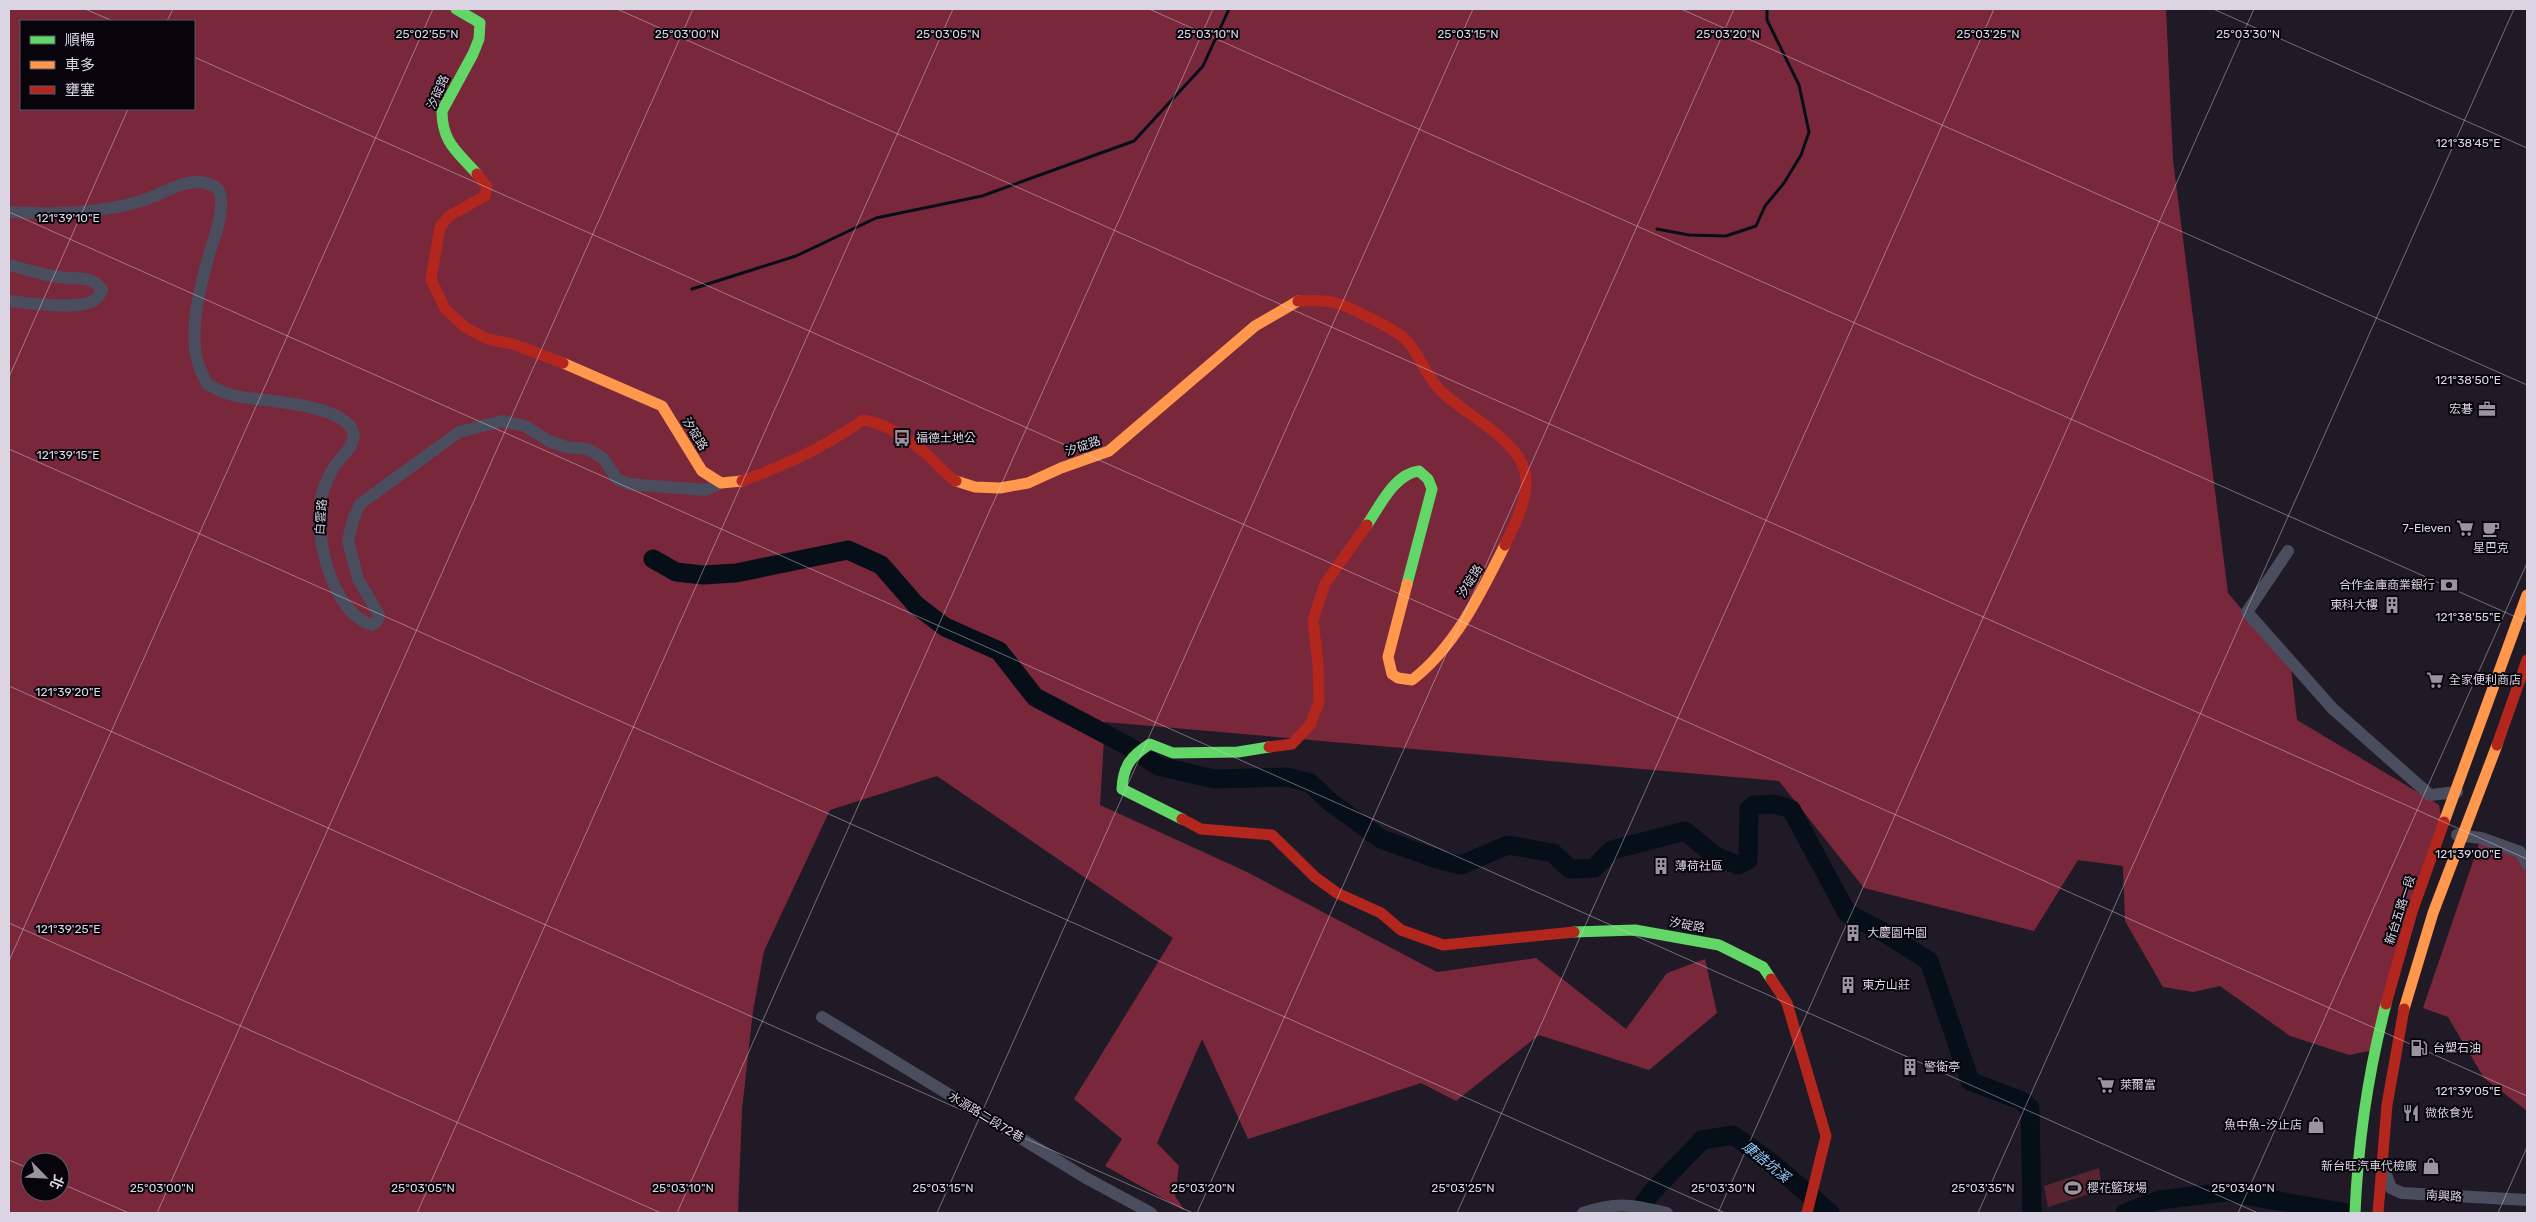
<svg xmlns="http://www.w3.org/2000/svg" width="2536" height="1222" viewBox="0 0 2536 1222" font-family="Rubik,'Noto Sans TC',sans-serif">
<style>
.green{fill:#582430}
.forest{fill:#79283c;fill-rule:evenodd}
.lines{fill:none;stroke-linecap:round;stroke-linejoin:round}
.stream{stroke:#060e17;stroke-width:3}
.river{stroke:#060e17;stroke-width:19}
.street{stroke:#4a4d5e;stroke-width:12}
.fast{stroke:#63d668;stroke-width:11}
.slow{stroke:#ff974d;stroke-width:11}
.jam{stroke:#b3261e;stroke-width:11}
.ticks{fill:none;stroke:#dbd5e3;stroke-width:1;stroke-opacity:0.45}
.labels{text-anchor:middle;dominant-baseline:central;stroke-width:4;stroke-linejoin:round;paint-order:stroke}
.street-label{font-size:12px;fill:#dbd5e3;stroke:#07040c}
.poi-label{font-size:12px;fill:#dbd5e3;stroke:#07040c;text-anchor:start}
.water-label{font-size:14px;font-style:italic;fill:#8dd0ff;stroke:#07040c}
.ticks-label{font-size:12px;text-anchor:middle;fill:#dbd5e3;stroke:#07040c;stroke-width:4;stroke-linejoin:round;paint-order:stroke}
</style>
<rect width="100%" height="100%" fill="#201a26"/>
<polygon class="green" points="2099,1168 2102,1190 2048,1207 2044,1186"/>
<g class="forest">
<path d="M9,9H2166L2173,160L2228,593L2291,668L2297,720L2439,805L2443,829L2374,1050L2349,1055L2290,1036L2220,986L2193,992L2163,987L2125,921L2123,866L2078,860L2034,931L1864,888L1779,781L1105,722L1100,805L1245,871L1437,972L1536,958L1626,1029L1667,973L1705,959L1717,1013L1649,1070L1539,1035L1456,1101L1421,1083L1248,1139L1202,1039L1157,1143L1179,1166L1175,1196L1185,1211L1105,1166L1122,1139L1074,1099L1173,938L937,776L830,810L764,951L753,1011L742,1110L738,1213H9ZM21,21H194V109H21ZM30,1162H60V1192H30Z"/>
<polygon points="2481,838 2520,852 2527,864 2527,1111 2484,1078 2448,1017 2423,1008"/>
</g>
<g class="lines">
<g class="stream">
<polyline points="1657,229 1689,235 1726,236 1756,226 1765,206 1784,183 1801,155 1809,132 1799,85 1767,20 1767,9"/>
<polyline points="692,289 796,256 876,218 982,196 1134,141 1203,66 1229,9"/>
</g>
<g class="river">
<polyline points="653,559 676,572 703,575 736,573 848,550 881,565 916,605 945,627 999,651 1035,697 1128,746 1158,766 1214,779 1287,777 1310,783 1329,801 1381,839 1440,860 1461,865 1508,845 1553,853 1570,869 1594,868 1612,850 1685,831 1715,856 1738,865 1748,860 1749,809 1754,805 1774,804 1791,809 1847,913 1883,932 1929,961 1970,1081 2022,1101 2030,1108 2032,1213"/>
<polyline points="1637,1213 1651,1193 1702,1140 1733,1135 1772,1163 1830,1213"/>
<polyline points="2125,1213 2159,1200 2226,1192 2348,1213"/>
</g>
<g class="street">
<path d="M9,212C52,215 103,213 144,200C164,194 183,178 205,183C220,186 222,194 221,207C220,224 215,236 210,251C201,283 188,330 198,363C200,370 204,377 207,384C215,388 223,393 232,395C261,402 328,402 349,425C362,439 344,454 336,464C331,471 327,480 324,488C310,525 330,613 372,625L377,621L379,615L358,579L348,541L353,520L360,504L459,432L502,421L525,426L549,441L566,447L587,449L603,458L617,479L629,484L705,490L721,483"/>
<path d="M9,265C25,269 42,275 59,277C75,280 91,274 102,290C100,293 99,297 96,299C81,311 28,303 9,301"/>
<polyline points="2288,551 2247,612 2333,709 2430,795 2457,792"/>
<polyline points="2457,835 2481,838 2520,852 2527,864"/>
<polyline points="822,1017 1086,1178 1151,1213"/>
<polyline points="2384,1169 2391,1188 2402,1193 2527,1200"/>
<path d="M1583,1213C1618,1201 1632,1205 1667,1213"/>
</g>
<g class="fast">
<path d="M456,9L480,23L479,39L473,54L442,111C442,143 458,152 477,174"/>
<path d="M1367,525C1380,506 1394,474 1419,471L1428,479L1432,489L1407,584"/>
<path d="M1182,819L1122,789C1123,766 1131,756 1150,744L1173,753L1238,752L1269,747"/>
<polyline points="1574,932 1635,930 1719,945 1763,967 1771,979"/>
<path d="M2355,1213C2358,1142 2368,1073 2386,1004"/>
</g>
<g class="slow">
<polyline points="563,363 662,406 702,471 721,483 742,481"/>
<polyline points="956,481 975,487 1000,488 1028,483 1061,468 1109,451 1255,326 1298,301"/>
<path d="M1407,584L1388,657L1392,674L1398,678L1412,680C1455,647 1481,593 1505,545"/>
<polyline points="2444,822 2527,595"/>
<polyline points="2404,1009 2433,913 2497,745"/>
</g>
<g class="jam">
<polyline points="477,174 487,187 485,196 449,216 440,227 431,279 445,309 465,327 487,339 513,344 563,363"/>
<path d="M1298,301C1311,300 1328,300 1340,304C1351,308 1396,330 1404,338C1418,350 1425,376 1441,391C1464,414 1518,439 1525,472C1530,496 1515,524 1505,545"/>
<path d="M742,481C784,466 826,446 863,420C885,423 907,438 924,452C935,461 944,474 956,481"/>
<polyline points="2497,745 2527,660"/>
<polyline points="1269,747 1292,744 1310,725 1319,702 1318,663 1313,620 1325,584 1367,525"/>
<polyline points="1182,819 1201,829 1272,835 1315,877 1337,893 1381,913 1401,930 1443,945 1574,932"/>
<polyline points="1771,979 1787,1003 1826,1136 1807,1213"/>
<polyline points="2386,1004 2412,912 2444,822"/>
<polyline points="2378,1213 2387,1105 2404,1009"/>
</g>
</g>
<path class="ticks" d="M85,9L113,21M617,9L2527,859M1149,9L2527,622M1681,9L2527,385M2213,9L2527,148M167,21L173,9M194,57L2527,1096M9,212L2258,1213M9,377L128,109M9,449L1725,1213M9,686L1193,1213M9,923L661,1213M9,961L433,9M9,1160L30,1169M60,1183L129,1213M157,1213L693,9M417,1213L953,9M677,1213L1213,9M937,1213L1473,9M1197,1213L1734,9M1457,1213L1994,9M1718,1213L2254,9M1978,1213L2514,9M2238,1213L2527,563M2498,1213L2527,1147"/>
<defs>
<g id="office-bare" transform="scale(1.35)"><path d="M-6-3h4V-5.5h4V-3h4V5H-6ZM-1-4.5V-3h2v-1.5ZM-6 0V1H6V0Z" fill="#9a94a1" stroke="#07040c" stroke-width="2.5" paint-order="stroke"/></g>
<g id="bus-bare" transform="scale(1.35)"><path d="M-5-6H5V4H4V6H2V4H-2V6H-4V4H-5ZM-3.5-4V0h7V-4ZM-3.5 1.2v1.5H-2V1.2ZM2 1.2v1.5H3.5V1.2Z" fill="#9a94a1" stroke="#07040c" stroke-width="2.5" paint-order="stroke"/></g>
<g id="supermarket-bare" transform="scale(1.35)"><path d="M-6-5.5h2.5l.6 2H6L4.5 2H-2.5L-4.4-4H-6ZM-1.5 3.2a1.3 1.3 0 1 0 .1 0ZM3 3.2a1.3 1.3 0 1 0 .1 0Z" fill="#9a94a1" stroke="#07040c" stroke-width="2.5" paint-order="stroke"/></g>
<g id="cafe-bare" transform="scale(1.35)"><path d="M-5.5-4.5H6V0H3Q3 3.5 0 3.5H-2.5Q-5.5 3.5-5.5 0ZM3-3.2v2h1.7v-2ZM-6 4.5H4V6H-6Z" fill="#9a94a1" stroke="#07040c" stroke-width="2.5" paint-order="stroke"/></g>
<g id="bank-bare" transform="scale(1.35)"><path d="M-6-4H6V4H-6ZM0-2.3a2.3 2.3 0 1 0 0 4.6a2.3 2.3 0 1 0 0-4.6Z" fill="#9a94a1" stroke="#07040c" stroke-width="2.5" paint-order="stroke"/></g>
<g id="building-bare" transform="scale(1.35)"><path d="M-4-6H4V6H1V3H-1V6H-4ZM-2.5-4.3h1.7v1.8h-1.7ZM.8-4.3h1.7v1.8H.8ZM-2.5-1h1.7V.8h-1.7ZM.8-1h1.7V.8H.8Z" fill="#9a94a1" stroke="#07040c" stroke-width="2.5" paint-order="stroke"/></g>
<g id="fuel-bare" transform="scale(1.35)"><path d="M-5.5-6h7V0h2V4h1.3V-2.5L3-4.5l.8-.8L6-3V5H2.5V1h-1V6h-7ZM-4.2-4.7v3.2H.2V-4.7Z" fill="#9a94a1" stroke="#07040c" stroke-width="2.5" paint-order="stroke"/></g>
<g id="restaurant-bare" transform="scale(1.35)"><path d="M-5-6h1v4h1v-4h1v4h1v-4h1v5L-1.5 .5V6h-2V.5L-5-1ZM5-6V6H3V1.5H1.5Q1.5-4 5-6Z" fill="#9a94a1" stroke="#07040c" stroke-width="2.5" paint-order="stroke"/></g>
<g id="shop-bare" transform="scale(1.35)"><path d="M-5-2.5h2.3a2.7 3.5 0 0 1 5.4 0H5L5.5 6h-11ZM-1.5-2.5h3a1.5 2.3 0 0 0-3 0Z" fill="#9a94a1" stroke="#07040c" stroke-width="2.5" paint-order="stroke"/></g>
<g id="stadium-bare" transform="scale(1.35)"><path d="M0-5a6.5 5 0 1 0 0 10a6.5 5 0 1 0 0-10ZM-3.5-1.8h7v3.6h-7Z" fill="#9a94a1" stroke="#07040c" stroke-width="2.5" paint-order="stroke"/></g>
</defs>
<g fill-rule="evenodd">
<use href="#office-bare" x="2487" y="409"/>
<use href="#bus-bare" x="902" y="438"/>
<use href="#supermarket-bare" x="2465" y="528"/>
<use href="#cafe-bare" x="2491" y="529"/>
<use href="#bank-bare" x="2449" y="585"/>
<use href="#building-bare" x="2392" y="605"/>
<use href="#supermarket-bare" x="2435" y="680"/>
<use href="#building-bare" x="1661" y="866"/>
<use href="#building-bare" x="1853" y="933"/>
<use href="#building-bare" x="1848" y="985"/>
<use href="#fuel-bare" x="2419" y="1048"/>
<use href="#building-bare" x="1910" y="1067"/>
<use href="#supermarket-bare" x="2106" y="1085"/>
<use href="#restaurant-bare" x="2411" y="1113"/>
<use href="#shop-bare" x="2316" y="1125"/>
<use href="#shop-bare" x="2431" y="1166"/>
<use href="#stadium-bare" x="2073" y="1188"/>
</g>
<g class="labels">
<g class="street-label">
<text transform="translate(438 92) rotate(-66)">汐碇路</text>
<text transform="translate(695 434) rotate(58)">汐碇路</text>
<text transform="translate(1083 446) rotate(-19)">汐碇路</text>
<text transform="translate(321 517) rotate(-86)">白雲路</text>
<text transform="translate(1470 581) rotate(-58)">汐碇路</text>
<text transform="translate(2400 910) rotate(-72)">新台五路一段</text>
<text transform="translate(1687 925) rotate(10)">汐碇路</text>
<text transform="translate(986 1117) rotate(31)">水源路二段72巷</text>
<text transform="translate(2444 1196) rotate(3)">南興路</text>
</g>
<g class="poi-label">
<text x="2473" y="409" text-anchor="end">宏碁</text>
<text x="916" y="438">福德土地公</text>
<text x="2451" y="528" text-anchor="end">7-Eleven</text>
<text x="2491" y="548" text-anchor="middle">星巴克</text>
<text x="2435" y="585" text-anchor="end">合作金庫商業銀行</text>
<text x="2378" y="605" text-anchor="end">東科大樓</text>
<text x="2449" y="680">全家便利商店</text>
<text x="1675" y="866">薄荷社區</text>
<text x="1867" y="933">大慶園中園</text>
<text x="1862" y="985">東方山莊</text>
<text x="2433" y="1048">台塑石油</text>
<text x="1924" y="1067">警衛亭</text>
<text x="2120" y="1085">萊爾富</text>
<text x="2425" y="1113">微依食光</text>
<text x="2302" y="1125" text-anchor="end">魚中魚-汐止店</text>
<text x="2417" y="1166" text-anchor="end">新台旺汽車代檢廠</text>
<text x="2087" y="1188">櫻花籃球場</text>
</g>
<g class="water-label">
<text transform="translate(1766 1162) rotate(39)">康誥坑溪</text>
</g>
</g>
<g class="ticks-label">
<text x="427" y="38">25°02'55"N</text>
<text x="687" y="38">25°03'00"N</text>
<text x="948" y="38">25°03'05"N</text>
<text x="1208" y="38">25°03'10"N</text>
<text x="1468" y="38">25°03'15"N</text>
<text x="1728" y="38">25°03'20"N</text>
<text x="1988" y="38">25°03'25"N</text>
<text x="2248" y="38">25°03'30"N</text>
<text x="2468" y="147">121°38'45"E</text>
<text x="68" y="222">121°39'10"E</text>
<text x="2468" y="384">121°38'50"E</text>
<text x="68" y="459">121°39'15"E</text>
<text x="2468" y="621">121°38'55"E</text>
<text x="68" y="696">121°39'20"E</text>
<text x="2468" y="858">121°39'00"E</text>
<text x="68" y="933">121°39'25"E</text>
<text x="2468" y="1095">121°39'05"E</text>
<text x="162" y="1192">25°03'00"N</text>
<text x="423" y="1192">25°03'05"N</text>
<text x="683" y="1192">25°03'10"N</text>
<text x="943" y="1192">25°03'15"N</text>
<text x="1203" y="1192">25°03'20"N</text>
<text x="1463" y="1192">25°03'25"N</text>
<text x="1723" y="1192">25°03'30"N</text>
<text x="1983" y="1192">25°03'35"N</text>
<text x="2243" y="1192">25°03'40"N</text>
</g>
<rect width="2536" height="1222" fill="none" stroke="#dbd5e3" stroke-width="20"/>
<rect x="20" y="20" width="175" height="90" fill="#07040c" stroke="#5c5862"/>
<rect x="30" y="36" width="25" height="8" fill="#63d668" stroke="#5c5862"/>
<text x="65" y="45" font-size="15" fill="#dbd5e3">順暢</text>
<rect x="30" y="61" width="25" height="8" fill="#ff974d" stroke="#5c5862"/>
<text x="65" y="70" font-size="15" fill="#dbd5e3">車多</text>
<rect x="30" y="86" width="25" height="8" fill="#b3261e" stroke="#5c5862"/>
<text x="65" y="95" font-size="15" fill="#dbd5e3">壅塞</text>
<g transform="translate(45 1177) rotate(114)"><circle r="24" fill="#07040c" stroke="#5c5862"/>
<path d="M0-4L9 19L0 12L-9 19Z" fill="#9a94a1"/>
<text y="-8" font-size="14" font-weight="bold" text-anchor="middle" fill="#dbd5e3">北</text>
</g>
</svg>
